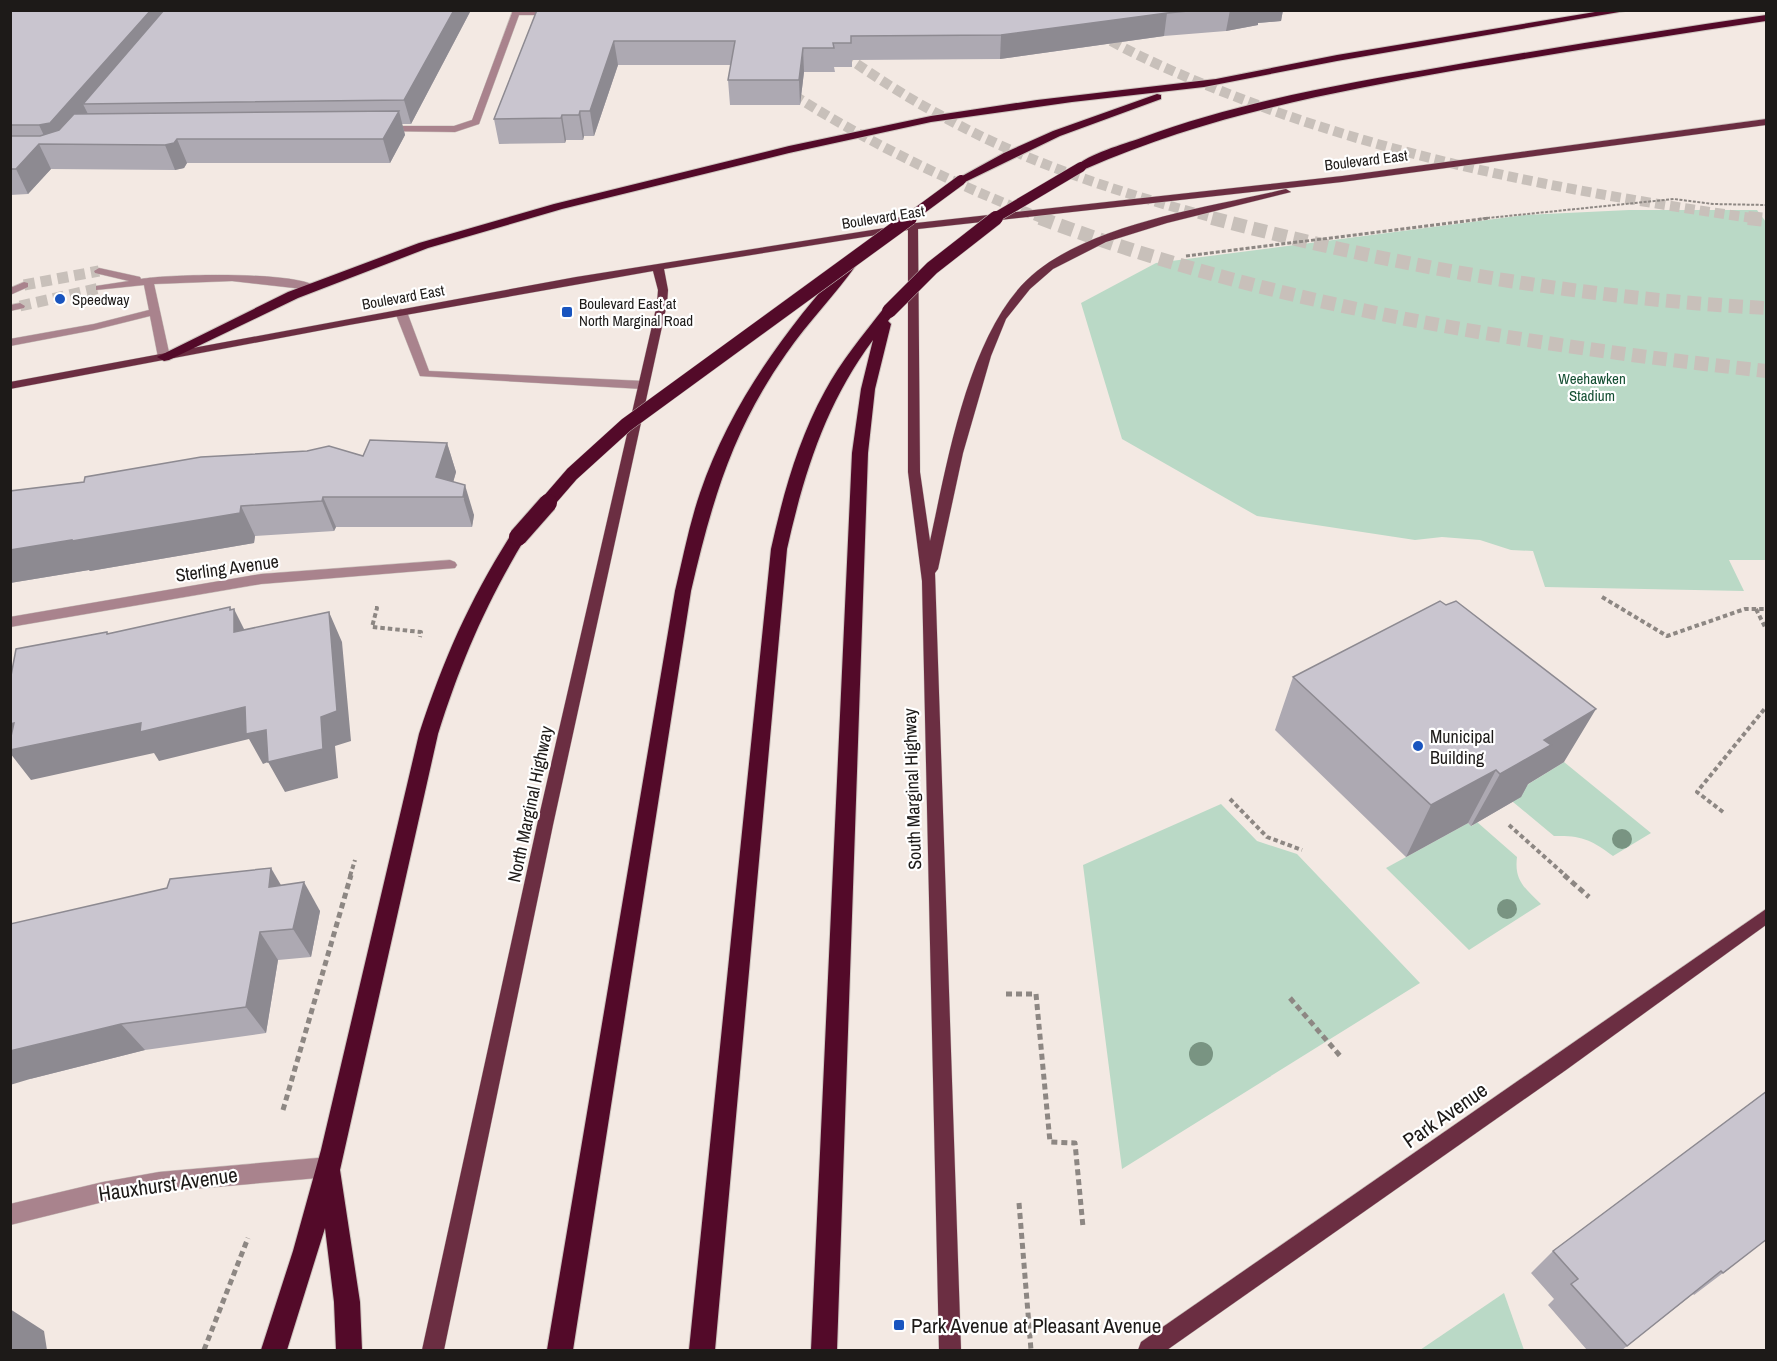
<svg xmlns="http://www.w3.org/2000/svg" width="1777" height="1361" viewBox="0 0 1777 1361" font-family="'Archivo Narrow',sans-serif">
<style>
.green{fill:#bad9c6}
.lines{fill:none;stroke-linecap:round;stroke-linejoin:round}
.minor-tunnel{stroke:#c8c0ba;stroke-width:11;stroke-dasharray:11 6;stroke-linecap:butt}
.highway-tunnel-far1{stroke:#c8c0ba;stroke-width:10;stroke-dasharray:10 5;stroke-linecap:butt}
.highway-tunnel{stroke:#c8c0ba;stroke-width:14;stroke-dasharray:14 7;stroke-linecap:butt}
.minor-casing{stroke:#ccc4be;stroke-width:1}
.major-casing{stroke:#ccc4be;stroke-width:1}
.highway-casing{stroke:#ccc4be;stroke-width:2}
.path-far3{stroke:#8d8783;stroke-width:2;stroke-dasharray:3 1.5;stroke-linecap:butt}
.path-far2{stroke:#8d8783;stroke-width:3;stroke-dasharray:4 2;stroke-linecap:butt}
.path-far1{stroke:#8d8783;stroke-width:4;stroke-dasharray:4.5 3;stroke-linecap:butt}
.path{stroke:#8d8783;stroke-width:5;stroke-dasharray:6 4;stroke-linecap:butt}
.minor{fill:#a9838d;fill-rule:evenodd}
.major{fill:#6b2e42;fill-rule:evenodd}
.highway{fill:#530a29;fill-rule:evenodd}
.highway-bridge-far2-casing{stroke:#ccc4be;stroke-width:11;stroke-linecap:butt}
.highway-bridge-far1-casing{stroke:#ccc4be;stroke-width:15;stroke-linecap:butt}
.highway-bridge-casing{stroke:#ccc4be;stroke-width:20;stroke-linecap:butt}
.highway-bridge-far2{stroke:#530a29;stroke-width:10}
.highway-bridge-far1{stroke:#530a29;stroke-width:14}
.highway-bridge{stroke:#530a29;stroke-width:18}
.tree{fill:#799482}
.wall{fill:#ada9b2}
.shaded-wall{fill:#8d8a91}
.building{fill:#c9c5cf;stroke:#8d8a91;stroke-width:1.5}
.poi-dot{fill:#1854bf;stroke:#fff;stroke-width:2}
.labels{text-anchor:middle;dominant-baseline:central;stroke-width:4.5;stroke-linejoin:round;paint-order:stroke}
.far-street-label{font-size:15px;fill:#1d1a18;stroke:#fff}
.far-poi-label{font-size:15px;fill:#1d1a18;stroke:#fff;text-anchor:start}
.far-park-label{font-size:15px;fill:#154f33;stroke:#fff}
.street-label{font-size:18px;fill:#1d1a18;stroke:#fff}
.poi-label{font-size:18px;fill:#1d1a18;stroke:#fff;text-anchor:start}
.near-street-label{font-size:21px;fill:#1d1a18;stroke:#fff}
.near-poi-label{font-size:21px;fill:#1d1a18;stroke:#fff;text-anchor:start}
</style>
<rect width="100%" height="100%" fill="#f3e9e3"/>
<g class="green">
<polygon points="1629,210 1757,210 1766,222 1766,560 1729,560 1744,591 1545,587 1533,551 1511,550 1480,540 1442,537 1415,540 1257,516 1122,439 1081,303 1156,263 1525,215"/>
<path d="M1564,762L1651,833L1613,856C1592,840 1581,835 1554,836L1513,802L1514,793Z"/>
<polygon points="1221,804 1257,841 1297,854 1420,983 1122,1169 1083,865"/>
<path d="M1477,822L1517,857C1514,881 1525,888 1541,904L1469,950L1386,868L1468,823L1472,826Z"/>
<polygon points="1504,1293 1524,1350 1420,1350"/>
</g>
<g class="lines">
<g class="minor-tunnel">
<polyline points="24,285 99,271"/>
<polyline points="20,306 100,288"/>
</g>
<g class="highway-tunnel-far1">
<path d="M1060,10C1114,47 1174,73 1234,96C1403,162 1581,194 1759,219"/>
<path d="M832,47C867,71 902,95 940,115C1026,163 1123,194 1218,219"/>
<path d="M781,87C864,141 951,183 1044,219"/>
</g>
<g class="highway-tunnel">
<path d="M1040,218C1272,306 1521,344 1766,371"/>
<path d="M1212,218C1394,266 1578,298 1766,308"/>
<polyline points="1748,218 1766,220"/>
</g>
<g class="minor-casing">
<g id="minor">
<polygon points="513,10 555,11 559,13 555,15 519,15 479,124 455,132 383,131 383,127 386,126 454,126 472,120"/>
<path d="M99,268L140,277L141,279C169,274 297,271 317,287L312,290L232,281L154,284L170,357L164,360L158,357L150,316L94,330L10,346V339L94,324L149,310L144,285L96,290V286L129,281L95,273L94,271Z"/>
<polygon points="24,282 28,283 28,287 10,295 10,288"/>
<polygon points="20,303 25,306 24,308 10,311 10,305"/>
<polygon points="401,309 407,312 429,371 643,381 649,385 643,389 420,376 395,312"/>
<polygon points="450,560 455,562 457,565 455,568 261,584 10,627 10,617 261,574"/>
<polygon points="329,1157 336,1160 339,1167 336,1174 329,1177 159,1192 103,1202 10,1225 10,1204 103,1182 159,1172"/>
</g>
</g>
<g class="major-casing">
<g id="major">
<path d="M1766,119V125L1342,182L918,229L920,472L930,541C948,459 970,324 1037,271C1099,222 1210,207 1286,189L1291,192L1167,223L1106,242L1053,269L1030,289L1006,319L991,356L963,453L938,569L935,573L961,1350H939L922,581L908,472V230L664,269L668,290L667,304L553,825L444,1350H422L537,825L657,304L658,290L653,271L349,325L10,389V382L576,277L916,223L1342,176Z"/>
<polygon points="1766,909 1766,925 1566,1070 1167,1350 1138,1350 1141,1342"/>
</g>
</g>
<g class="highway-casing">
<g id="highway">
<polygon points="1607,10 1631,10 1337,61 1204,87 1072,102 931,122 789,153 562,209 428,248 298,298 169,360 164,361 157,357 288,292 419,243 554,204 789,146 931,116 1037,100 1216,79 1337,55"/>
<path d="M1766,15V21C1663,36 1560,53 1457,70C1328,93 1205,116 1085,169L1081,170L1075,167C1088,154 1124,144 1141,138C1238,102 1341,84 1442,67C1550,48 1658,31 1766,15Z"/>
<polygon points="1157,94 1161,95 1161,99 1060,136 965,182 957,182 955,180 1004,153 1053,131"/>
<path d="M851,260L857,264C835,295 808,322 786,354C732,431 712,501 691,591L573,1350H547L675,591C683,558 689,525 700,493C730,405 785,330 847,261Z"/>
<path d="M889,307L896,311L888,321L891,324L875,389L868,453L837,1350H811L852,453L861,389L873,340C826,403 804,473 787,549L715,1350H689L771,549C783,495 798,440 825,391C841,361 863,335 884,308Z"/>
<path d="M518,532L524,533L526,537C486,603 461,661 438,734L340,1170L360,1302L362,1350H336L334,1302L325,1228L287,1350H261L293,1251L321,1150L419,734C444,658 469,601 512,533Z"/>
</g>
</g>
<polyline class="path-far3" points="1478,219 1674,199 1713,204 1766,205"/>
<polyline class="path-far2" points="1186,256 1490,218"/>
<g class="path-far1">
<polyline points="1602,597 1667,636 1745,609 1766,609"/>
<polyline points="375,608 377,608 372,627 421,632 420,637"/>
<polyline points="1756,609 1766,629"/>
<polyline points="1230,799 1267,837 1302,850"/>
<polyline points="1723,812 1697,792 1766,707"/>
<polyline points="1509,825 1566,876"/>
<polyline points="350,876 355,860"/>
</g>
<g class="path">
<polyline points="1564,875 1589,897"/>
<polyline points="1006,994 1036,994 1050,1142 1075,1143 1083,1227"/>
<polyline points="1290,998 1341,1057"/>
<polyline points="283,1110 351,875"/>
<polyline points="1019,1203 1031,1350"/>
<polyline points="204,1350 248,1238"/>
</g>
<use href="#minor" class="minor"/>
<use href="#major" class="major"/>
<use href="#highway" class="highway"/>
<g class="highway-bridge-far2-casing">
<g id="highway-bridge-far2">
<polyline points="908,219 961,180"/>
<polyline points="993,219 1081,167"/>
</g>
</g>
<g class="highway-bridge-far1-casing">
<g id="highway-bridge-far1">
<polyline points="889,311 932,268 996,218"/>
<polyline points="546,504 572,474 626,425 910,218"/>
</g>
</g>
<g class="highway-bridge-casing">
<polyline id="highway-bridge" points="518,537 548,503"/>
</g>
<use href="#highway-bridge-far2" class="highway-bridge-far2"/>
<use href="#highway-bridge-far1" class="highway-bridge-far1"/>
<use href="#highway-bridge" class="highway-bridge"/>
</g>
<g class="tree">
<circle cx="1622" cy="839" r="10"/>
<circle cx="1507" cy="909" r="10"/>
<circle cx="1201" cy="1054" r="12"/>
</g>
<g class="wall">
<polygon points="10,10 471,10 411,124 402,124 405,135 390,163 187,163 184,168 175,170 51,169 28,194 10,195"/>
<polygon points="537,10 1283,10 1281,21 1258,23 1258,25 1226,31 1164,36 1000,59 852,60 852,67 834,67 835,72 804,72 800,105 730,105 728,80 731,65 618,65 594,136 584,136 583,140 566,140 565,143 499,144 494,119"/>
<polygon points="447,443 456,472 453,482 474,515 472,527 336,527 334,531 255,536 254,543 90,571 89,570 10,583 10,491 363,456"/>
<polygon points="1293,677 1564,762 1528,784 1521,797 1471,826 1468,823 1406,857 1275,730"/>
<polygon points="281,885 320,911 311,957 278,960 266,1033 145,1050 30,1079"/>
<polygon points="1767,1091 1723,1273 1694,1295 1693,1294 1622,1350 1587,1350 1548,1305 1554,1299 1531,1273 1553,1251"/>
</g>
<g class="shaded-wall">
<polygon points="151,10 179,10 83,104 89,116 48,144 39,125"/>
<polygon points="454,10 471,10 411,124 404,100"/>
<polygon points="1230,10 1283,10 1281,21 1258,23 1258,25 1226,31"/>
<polygon points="1167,13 1164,36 1000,59 1001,35"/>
<polygon points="614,41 618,65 594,136 590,111"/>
<polygon points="803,48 804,72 800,105 799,80"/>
<polygon points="399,111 405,135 390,163 383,139"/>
<polygon points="580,111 584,136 583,140 579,115"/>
<polygon points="562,115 566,140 565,143 561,118"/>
<polygon points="177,139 187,163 184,168 175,170 165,145"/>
<polygon points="39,144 51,169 28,194 16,169"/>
<polygon points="447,443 456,472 449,497 436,477"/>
<polygon points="465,485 474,515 472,527 463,497"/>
<polygon points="323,497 336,527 334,531 322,501"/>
<polygon points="241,506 255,536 254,543 90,571 89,570 10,583 10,550"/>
<polygon points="230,607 234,615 234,609 249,639 234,632"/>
<polygon points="329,612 342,642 351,741 335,746 338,778 285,792 268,762 263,764 249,739 159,761 154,753 31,780 10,753 10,750 20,748 10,736 10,724 14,723 141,723 245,707 321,717"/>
<polygon points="1596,709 1564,762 1528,784 1521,797 1471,826 1500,774 1544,740"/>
<polygon points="1496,770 1468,823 1406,857 1431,805"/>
<polygon points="271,868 288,897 269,887"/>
<polygon points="304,882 320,911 311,957 293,929"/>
<polygon points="260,932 278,960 266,1033 246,1007"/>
<polygon points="121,1024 145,1050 30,1079 10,1085 10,1051"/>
<polygon points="10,1309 44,1331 47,1350 10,1350"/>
</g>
<g class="building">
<polygon points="10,10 151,10 50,123 39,125 10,125"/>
<polygon points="164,10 454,10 404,100 83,104"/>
<polygon points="537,10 1199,10 1167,13 1001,35 851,36 851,43 833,43 834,48 803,48 799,80 728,80 735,41 614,41 590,111 580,111 579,115 562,115 561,118 494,119"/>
<polygon points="399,111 383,139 177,139 174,143 165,145 39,144 16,169 10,169 10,136 40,136 59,130 74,114"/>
<polygon points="370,440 447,443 436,477 465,485 463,497 323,497 322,501 241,506 240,513 72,541 72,540 10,550 10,491 84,482 85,477 201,457 307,451 329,446 363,456"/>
<polygon points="1440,601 1446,605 1456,601 1596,709 1544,740 1551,745 1500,774 1496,770 1431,805 1293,677"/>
<polygon points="230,607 230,610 234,609 234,632 329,612 337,711 321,717 323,749 268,762 266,730 246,734 245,707 140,732 141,723 10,750 10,741 14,723 10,724 10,681 16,649 107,632 107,634"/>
<polygon points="271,868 269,887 304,882 293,929 260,932 246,1007 121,1024 10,1051 10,924 167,888 170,879"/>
<polygon points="1767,1091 1767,1239 1723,1273 1721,1271 1627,1346 1571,1284 1578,1279 1553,1251"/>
</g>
<g class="poi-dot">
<circle cx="60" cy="299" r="6"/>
<rect x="561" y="306" width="12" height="12" rx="3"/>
<circle cx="1418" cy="746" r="6"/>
<rect x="893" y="1319" width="12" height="12" rx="3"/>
</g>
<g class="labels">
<g class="far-street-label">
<text transform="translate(1366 160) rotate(-7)">Boulevard East</text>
<text transform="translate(883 217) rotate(-9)">Boulevard East</text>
<text transform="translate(403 297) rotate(-10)">Boulevard East</text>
</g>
<g class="far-poi-label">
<text x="72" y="299">Speedway</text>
<text x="579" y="303">Boulevard East at<tspan x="579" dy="17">North Marginal Road</tspan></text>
</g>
<g class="far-park-label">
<text x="1592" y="378">Weehawken<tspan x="1592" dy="17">Stadium</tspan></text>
</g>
<g class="street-label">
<text transform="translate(227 568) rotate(-8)">Sterling Avenue</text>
<text transform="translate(912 789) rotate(-92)">South Marginal Highway</text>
<text transform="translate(530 804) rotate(-78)">North Marginal Highway</text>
</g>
<g class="poi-label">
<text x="1430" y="736">Municipal<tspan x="1430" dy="21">Building</tspan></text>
</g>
<g class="near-street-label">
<text transform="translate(1445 1115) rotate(-35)">Park Avenue</text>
<text transform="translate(168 1184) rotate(-8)">Hauxhurst Avenue</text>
</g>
<g class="near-poi-label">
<text x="911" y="1325">Park Avenue at Pleasant Avenue</text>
</g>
</g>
<rect width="1777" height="1361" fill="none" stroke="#1d1a18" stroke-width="24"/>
</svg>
